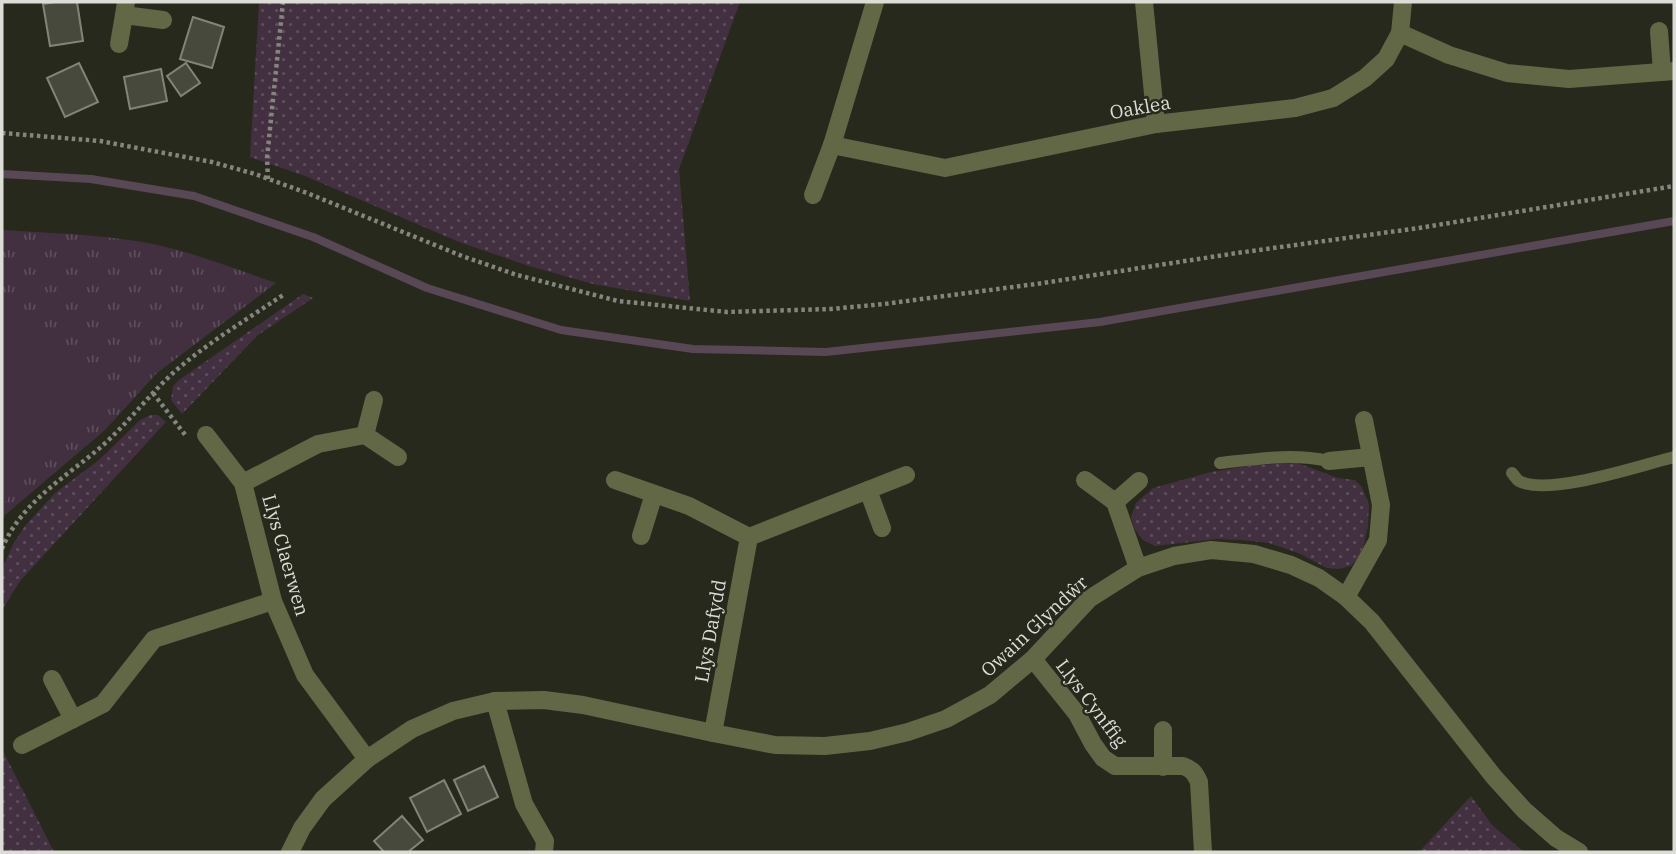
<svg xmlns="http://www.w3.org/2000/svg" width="1676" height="854" viewBox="0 0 1676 854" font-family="'IBM Plex Serif',serif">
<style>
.grass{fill:url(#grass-dots)}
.park{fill:url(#park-tufts)}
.garden{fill:#423041}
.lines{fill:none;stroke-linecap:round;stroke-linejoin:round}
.stream{stroke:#584855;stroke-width:8}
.building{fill:#46493c;stroke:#818476;stroke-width:2}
.path{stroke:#84857c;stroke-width:4.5;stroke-dasharray:3.5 3.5;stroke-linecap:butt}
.lane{stroke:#626845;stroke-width:12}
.street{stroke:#626845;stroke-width:18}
.labels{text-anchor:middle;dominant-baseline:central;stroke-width:5;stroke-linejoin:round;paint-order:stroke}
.street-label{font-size:19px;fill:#dcddd6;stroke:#27291d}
</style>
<defs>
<pattern id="grass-dots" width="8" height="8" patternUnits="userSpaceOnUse" patternTransform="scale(1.75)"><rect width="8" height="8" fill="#423041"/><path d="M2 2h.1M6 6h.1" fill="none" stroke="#5d4e5c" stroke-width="1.8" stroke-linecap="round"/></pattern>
<pattern id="park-tufts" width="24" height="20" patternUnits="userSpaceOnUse" patternTransform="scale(1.75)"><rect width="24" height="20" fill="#423041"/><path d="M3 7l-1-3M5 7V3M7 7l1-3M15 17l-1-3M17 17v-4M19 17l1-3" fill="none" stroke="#5d4e5c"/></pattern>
</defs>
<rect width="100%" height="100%" fill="#27291d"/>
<g class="grass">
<polygon points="259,2 740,2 679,169 690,301 593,284 529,266 459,242 305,176 250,157"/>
<polygon points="303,294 313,298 258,335 182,414 171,400 173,386 179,380"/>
<polygon points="151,415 158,415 166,422 20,581 2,610 2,570 13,544 25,526 55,493 99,460 140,420"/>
<polygon points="1297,463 1338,478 1355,480 1362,487 1369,505 1368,525 1364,545 1358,558 1351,566 1338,569 1327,568 1298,553 1269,543 1242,540 1217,539 1155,546 1143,540 1134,528 1131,517 1136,503 1153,488 1211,472 1254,465"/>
<polygon points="2,749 54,852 2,852"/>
<polygon points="1471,796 1492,825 1524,852 1419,852"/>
</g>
<path class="park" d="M2,230C47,233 92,234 136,241C183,248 232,268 276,283L157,373L105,430L5,515L2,522Z"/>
<polygon class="garden" points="2,300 104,390 2,505"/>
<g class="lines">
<polyline class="stream" points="2,174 91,179 194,196 313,237 427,288 561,330 693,349 826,352 1100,322 1674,221"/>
</g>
<g class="building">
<polygon points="56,2 77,2 83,41 50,46 43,4"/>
<polygon points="193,17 224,27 212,68 180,59"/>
<polygon points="79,63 98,102 65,117 47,78"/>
<polygon points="186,63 200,83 181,96 167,76"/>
<polygon points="161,69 167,101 130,109 124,77"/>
<polygon points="484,766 498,797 468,811 454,780"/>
<polygon points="444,780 461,814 427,832 410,798"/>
<polygon points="402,816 423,840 408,852 384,852 374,841"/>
</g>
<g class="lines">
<g class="path">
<polyline points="2,133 100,141 212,162 255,174 307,193 462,256 517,275 618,301 727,312 831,309 884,304 1043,283 1237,253 1419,228 1674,186"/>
<polyline points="268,179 267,158 283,2"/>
<polyline points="153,393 186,436"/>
<path d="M2,549C21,502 65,478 102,446C127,424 148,396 173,373C207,343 246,320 283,295"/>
</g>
<g class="lane">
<path d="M1220,463C1257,459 1292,453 1329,461"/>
<path d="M1512,473C1514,475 1516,479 1519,481C1547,497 1642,465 1674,457"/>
</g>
<g class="street">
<polyline points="126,2 124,15 163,20"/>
<polyline points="875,2 832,145 945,168 1156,124 1295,108 1333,98 1365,78 1386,59 1400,33 1403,2"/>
<polyline points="1144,2 1156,124"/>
<polyline points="1659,31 1662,72"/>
<polyline points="1400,33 1449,55 1507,73 1569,79 1674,71"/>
<polyline points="119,44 124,15"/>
<polyline points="813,195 832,145"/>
<polyline points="374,400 365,435 398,457"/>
<polyline points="206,435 243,483 273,601 305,675 367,759"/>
<polyline points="1329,461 1371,457"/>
<polyline points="615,480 689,506 749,537 906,475"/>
<polyline points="1085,480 1115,502 1138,568"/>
<polyline points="243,483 318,444 365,435"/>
<polyline points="868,490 882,528"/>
<polyline points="1115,502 1139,481"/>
<polyline points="641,536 654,494"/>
<polyline points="1346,597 1378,540 1381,505 1364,420"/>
<path d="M1033,659L1077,714L1093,744L1103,758L1115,766H1183C1192,769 1195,773 1199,782L1203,852"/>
<polyline points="52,679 73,719"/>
<polyline points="495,701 524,804 545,841 544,852"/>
<polyline points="1163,730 1163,767"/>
<polyline points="713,733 749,537"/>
<polyline points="22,745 103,704 154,639 273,601"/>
<polyline points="290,852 302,828 323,799 367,759 412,729 453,711 495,701 544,700 583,705 713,733 775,745 825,746 870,741 908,732 946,719 990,695 1033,659 1089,599 1138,568 1174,556 1211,550 1254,554 1291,565 1319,578 1346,597 1372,622 1494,777 1524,810 1556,838 1579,852"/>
</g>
</g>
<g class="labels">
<g class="street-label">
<text transform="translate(1140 107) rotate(-10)">Oaklea</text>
<text transform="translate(286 555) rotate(74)">Llys Claerwen</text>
<text transform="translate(1034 626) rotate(-43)">Owain Glyndŵr</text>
<text transform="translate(710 631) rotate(-80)">Llys Dafydd</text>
<text transform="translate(1092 703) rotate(53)">Llys Cynffig</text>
</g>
</g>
<rect width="1676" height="854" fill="none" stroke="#dcddd6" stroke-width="7"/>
</svg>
